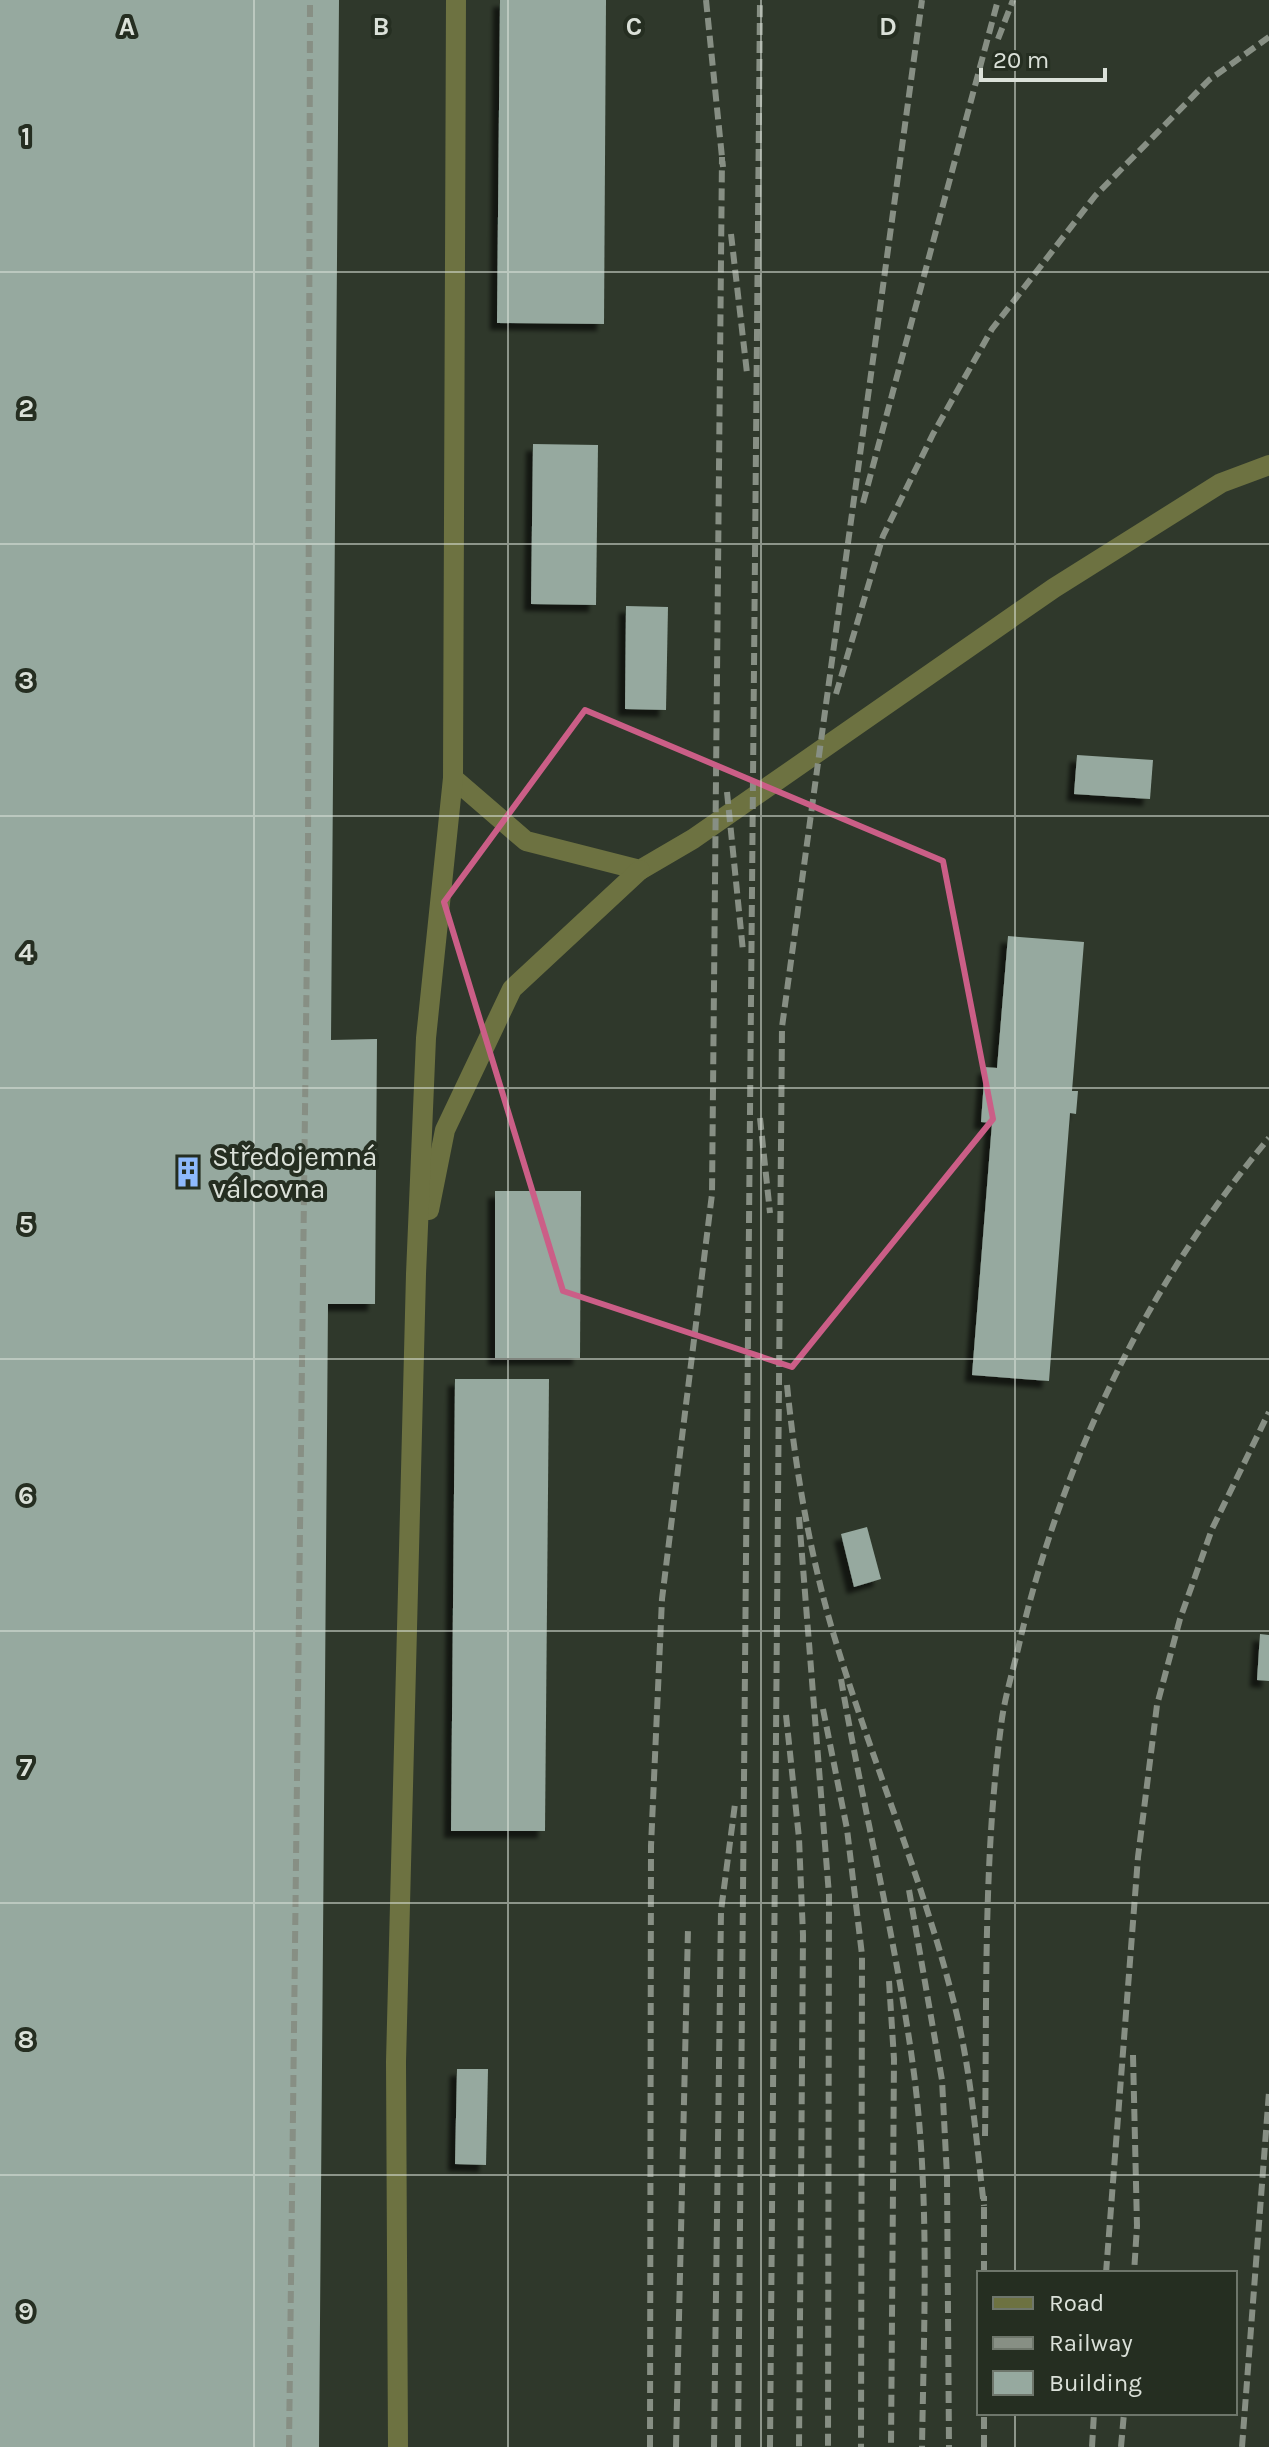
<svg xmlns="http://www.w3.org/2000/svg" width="1269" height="2447" viewBox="0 0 1269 2447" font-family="Karla,sans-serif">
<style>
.building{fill:#96a99f;filter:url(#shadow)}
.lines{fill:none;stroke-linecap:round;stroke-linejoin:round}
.minor{stroke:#6d7241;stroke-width:20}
.rail{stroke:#878f84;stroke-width:6;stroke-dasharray:12 6;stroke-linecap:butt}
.marked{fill:none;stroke:#cb5e87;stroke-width:6;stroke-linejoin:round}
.grid{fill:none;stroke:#dbe1d9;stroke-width:2;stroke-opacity:0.55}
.labels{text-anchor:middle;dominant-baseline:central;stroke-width:8;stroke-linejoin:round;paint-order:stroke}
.poi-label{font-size:28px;fill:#dbe1d9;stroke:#252e21;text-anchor:start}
.grid-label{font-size:26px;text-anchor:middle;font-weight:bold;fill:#dbe1d9;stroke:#252e21;stroke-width:8;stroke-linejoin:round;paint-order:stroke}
</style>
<defs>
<filter id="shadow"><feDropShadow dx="-7" dy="7" stdDeviation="2" flood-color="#0009"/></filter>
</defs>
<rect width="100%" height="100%" fill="#2f382b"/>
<g class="building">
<polygon points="0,0 339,0 331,1040 377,1039 375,1304 328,1304 319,2447 0,2447"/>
<polygon points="500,0 606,0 604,324 497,323"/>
<polygon points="533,444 598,445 596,605 531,604"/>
<polygon points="626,606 668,607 666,710 625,709"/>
<polygon points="1077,755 1153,760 1150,799 1074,794"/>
<polygon points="1008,936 1084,942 1072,1091 1078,1091 1076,1114 1070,1113 1049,1381 972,1375 992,1123 981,1122 985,1067 997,1068"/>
<polygon points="495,1191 581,1191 580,1358 495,1358"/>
<polygon points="455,1379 549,1379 545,1831 451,1831"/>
<polygon points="867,1527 881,1579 854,1587 841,1534"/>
<polygon points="1260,1634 1269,1635 1269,1681 1257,1680"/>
<polygon points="457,2069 488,2069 486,2165 455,2164"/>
</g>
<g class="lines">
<g class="minor">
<polyline points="453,778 526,841 640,870 693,839 1054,588 1221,483 1269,465"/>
<polyline points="429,1210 445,1130 512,989 640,870"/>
<polyline points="398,2447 396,2062 416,1274 426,1038 453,778 456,0"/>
</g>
<g class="rail">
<polyline points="706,0 723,167"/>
<polyline points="998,39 1013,0"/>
<polyline points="731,234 747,373"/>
<polyline points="863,503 998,0"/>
<polyline points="836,694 883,536 933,434 992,329 1095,196 1209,80 1269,37"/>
<polyline points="727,792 743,951"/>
<polyline points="760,1118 770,1213"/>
<path d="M787,1385C795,1466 809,1550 832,1629C869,1754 922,1876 954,2003C971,2069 976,2139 984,2206"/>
<polyline points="799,1517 829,1895 828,2447"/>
<path d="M841,1679C863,1808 895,1935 913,2066C930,2191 924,2321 922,2447"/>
<polyline points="823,1709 847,1829 862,1955 861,2447"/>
<polyline points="786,1715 799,1838 803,1935 799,2447"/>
<polyline points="909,1890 942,2080 947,2176 949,2447"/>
<polyline points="889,1981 894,2059 891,2447"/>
<polyline points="1133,2055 1137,2226 1134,2273"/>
<path d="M985,2136C987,2000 983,1862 1001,1726C1004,1700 1012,1674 1018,1649C1060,1465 1147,1283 1269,1138"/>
<polyline points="984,2273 984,2196"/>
<polyline points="1106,2273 1138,1857 1157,1705 1180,1619 1212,1529 1269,1412"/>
<polyline points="289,2447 308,861 310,0"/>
<polyline points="650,2447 651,1846 662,1599 712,1194 722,157"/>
<polyline points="676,2447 688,1929"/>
<polyline points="714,2447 721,1911 735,1804"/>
<polyline points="738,2447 760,0"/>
<polyline points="770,2447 782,1027 922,0"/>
<polyline points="984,2447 984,2413"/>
<polyline points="1092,2447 1094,2413"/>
<polyline points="1121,2447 1124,2413"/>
<polyline points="1242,2447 1269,2092"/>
</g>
</g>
<path class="marked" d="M585,710L943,861L993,1119L792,1367L563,1291L444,902Z"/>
<path class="grid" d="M254,0V2447M508,0V2447M761,0V2447M1015,0V2273M0,272H1269M0,544H1269M0,816H1269M0,1088H1269M0,1359H1269M0,1631H1269M0,1903H1269M0,2175H1269M1015,2413V2447"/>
<defs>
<g id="building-bare" transform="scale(2.4)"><path d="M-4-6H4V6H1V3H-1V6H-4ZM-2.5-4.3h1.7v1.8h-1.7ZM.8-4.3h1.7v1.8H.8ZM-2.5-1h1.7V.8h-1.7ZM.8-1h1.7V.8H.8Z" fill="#8eb9fc" stroke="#252e21" stroke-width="2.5" paint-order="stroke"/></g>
</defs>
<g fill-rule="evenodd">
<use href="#building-bare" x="188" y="1172"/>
</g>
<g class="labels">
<g class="poi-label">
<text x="212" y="1156">Středojemná<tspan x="212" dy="32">válcovna</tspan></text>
</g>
</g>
<g class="grid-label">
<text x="127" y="35">A</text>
<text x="381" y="35">B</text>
<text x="634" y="35">C</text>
<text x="888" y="35">D</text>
<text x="26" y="145">1</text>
<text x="26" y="417">2</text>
<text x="26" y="689">3</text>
<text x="26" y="961">4</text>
<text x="26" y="1233">5</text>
<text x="26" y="1504">6</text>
<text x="26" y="1776">7</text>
<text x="26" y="2048">8</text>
<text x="26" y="2320">9</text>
</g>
<rect x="977" y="2271" width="260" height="144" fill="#252e21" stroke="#6e766b" stroke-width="2"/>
<rect x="993" y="2297" width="40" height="12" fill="#6d7241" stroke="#6e766b" stroke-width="2"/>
<text x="1049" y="2311" font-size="24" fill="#dbe1d9">Road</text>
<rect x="993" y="2337" width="40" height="12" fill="#878f84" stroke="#6e766b" stroke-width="2"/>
<text x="1049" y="2351" font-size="24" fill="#dbe1d9">Railway</text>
<rect x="993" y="2371" width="40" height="24" fill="#96a99f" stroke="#6e766b" stroke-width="2"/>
<text x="1049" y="2391" font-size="24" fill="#dbe1d9">Building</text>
<path d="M981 68v12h124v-12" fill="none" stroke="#dbe1d9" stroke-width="4"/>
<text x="993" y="68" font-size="24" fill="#dbe1d9" stroke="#252e21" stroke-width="6" paint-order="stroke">20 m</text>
</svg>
